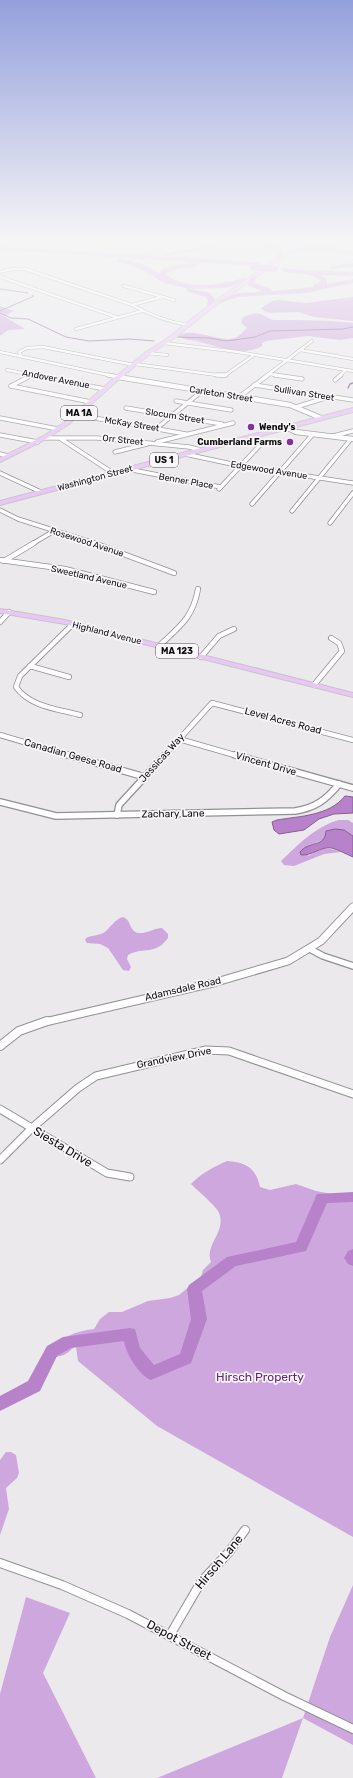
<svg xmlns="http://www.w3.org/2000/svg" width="353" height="1778" viewBox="0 0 353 1778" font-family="Rubik,sans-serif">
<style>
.green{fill:#cfa7df}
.water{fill:#b782ca;stroke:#855f92}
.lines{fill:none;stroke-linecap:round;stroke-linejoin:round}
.stream-far1{stroke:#855f92;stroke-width:1}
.stream{stroke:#855f92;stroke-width:1.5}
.river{fill:#b782ca;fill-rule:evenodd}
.minor-far5-casing{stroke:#919092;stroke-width:3.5}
.minor-far4-casing{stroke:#919092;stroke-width:5}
.minor-far3-casing{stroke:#919092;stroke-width:6}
.minor-far2-casing{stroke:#919092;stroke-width:8}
.minor-far1-casing{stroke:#919092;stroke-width:9}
.minor-casing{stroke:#919092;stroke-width:10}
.tertiary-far2-casing{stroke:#919092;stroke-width:6}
.tertiary-far1-casing{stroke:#919092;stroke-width:9}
.tertiary-casing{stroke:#919092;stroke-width:10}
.primary-casing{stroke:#c5c5c5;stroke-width:2}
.motorway-casing{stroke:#c5c5c5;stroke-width:2}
.minor-far5{stroke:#fff;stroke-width:2.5}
.minor-far4{stroke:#fff;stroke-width:3.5}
.minor-far3{stroke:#fff;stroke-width:4.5}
.minor-far2{stroke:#fff;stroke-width:5.5}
.minor-far1{stroke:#fff;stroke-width:7}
.minor{stroke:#fff;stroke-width:8}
.tertiary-far2{stroke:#fff;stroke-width:4.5}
.tertiary-far1{stroke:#fff;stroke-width:7}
.tertiary{stroke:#fff;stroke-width:8}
.primary{fill:#eac6f8;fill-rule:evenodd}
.motorway{fill:#dca0f3;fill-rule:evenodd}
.motorway-bridge-casing{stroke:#c5c5c5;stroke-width:6;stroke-linecap:butt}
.motorway-bridge{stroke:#dca0f3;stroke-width:5}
.poi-dot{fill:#84319f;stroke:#f8f6f9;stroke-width:1.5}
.labels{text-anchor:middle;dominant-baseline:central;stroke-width:3.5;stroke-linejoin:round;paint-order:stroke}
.far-street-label{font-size:9px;fill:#0f0e0f;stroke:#f8f6f9}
.shield{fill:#f8f6f9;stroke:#555455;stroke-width:1}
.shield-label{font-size:9px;font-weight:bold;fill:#0f0e0f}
.far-poi-label{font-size:9px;font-weight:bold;fill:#0f0e0f;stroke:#f8f6f9;text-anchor:start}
.street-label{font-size:10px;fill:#0f0e0f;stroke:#f8f6f9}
.near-street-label{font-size:12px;fill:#0f0e0f;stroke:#f8f6f9}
.near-park-label{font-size:12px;fill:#65247b;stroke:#f8f6f9}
</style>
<rect width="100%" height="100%" fill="#ebe9ec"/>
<g class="green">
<polygon points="353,297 353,321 314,317 298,312 270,313 264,311 261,308 272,301 278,300 306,303"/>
<polygon points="0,306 14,311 4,316 25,329 8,330 0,336"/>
<path d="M255,313C264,313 268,320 276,320C302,320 327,320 353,323V338L340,340L308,336L266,341L262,343V346C246,357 214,346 197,341C190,340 184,340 178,336C192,326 219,343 235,338C240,336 243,331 247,328L241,323L243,317Z"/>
<path d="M339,820H348L353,823V836L344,830C332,835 321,842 308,845V856C321,849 326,846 341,852L324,854L294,866L284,865L281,861C298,845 316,826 339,820Z"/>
<path d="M123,917C130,920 129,925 133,930C140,938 153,928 162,928L168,934V938C155,956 144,946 128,955L127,959L131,967L129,971L123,970L108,948L100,944L87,943L85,940L86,938C92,935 99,936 105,932C111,927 115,919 123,917Z"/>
<path d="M227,1161C246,1162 256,1168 260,1187L270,1190L296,1184L316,1191L332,1194L353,1195V1537L157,1426L78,1361L76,1347L92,1340C75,1341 75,1349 64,1355C58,1357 50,1358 44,1359L45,1349C62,1338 75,1331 94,1329L100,1319L109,1312H122L148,1301L170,1298L179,1295L201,1277L203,1270L211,1262C204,1244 227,1232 219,1213C217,1207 197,1190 191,1184C199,1175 215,1166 227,1161Z"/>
<polygon points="6,1452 11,1452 16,1455 19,1473 17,1478 6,1488 9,1509 0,1535 0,1460"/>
<polygon points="353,1585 353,1745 303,1718 282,1778 157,1778 303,1718 330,1637"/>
<polygon points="26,1597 70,1613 43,1673 96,1778 0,1778 0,1694"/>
</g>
<g class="water">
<path d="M345,796L353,797V813L334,814L319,819L304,830L279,834L274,830L272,822L277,820C300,816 329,816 345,796Z"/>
<path d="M335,829L344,830L353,836V857C346,854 339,850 332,848C321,846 312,856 301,855L300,852C310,840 325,848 326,831Z"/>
</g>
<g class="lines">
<g class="stream-far1">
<polyline points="0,289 28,293"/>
<polyline points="0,311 34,296 32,295"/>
<polyline points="0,313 11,318 28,319 66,337 89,341 130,339 154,341"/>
<polyline points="177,337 209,338 227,341 255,337 270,331 343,329 353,327"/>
</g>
<polyline class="stream" points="348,388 350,384 353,383"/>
<g class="river">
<path d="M353,1192V1202L327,1203L306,1251L236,1266L202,1291L207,1319L191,1363L151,1380C139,1375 126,1354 124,1341L71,1348L57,1356L40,1391L0,1411V1396L28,1381L47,1346L63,1337L130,1328L135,1329L140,1348L154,1365L180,1354L191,1319L187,1289L189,1285L227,1257L296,1242L317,1194Z"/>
<polygon points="353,1249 353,1266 348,1264 344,1258 348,1251"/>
</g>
<g class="minor-far5-casing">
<g id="minor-far5">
<polyline points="23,244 24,242"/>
<polyline points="50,245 52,242"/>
<path d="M0,272L12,269H25L132,305C150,315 168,322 188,325"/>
<polyline points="0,277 116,317"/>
<polyline points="124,286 174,300"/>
<polyline points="132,305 162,297"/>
<polyline points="76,329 142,311"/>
<polyline points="164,343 231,351 353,371"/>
<polyline points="300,350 353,359"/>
<polyline points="0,352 113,376"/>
<polyline points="148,353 167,355"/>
<polyline points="21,356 19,352 27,348 43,347 134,365"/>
<polyline points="135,364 224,376"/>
<polyline points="7,370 38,376"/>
<polyline points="269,374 282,376"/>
<polyline points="30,376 32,375"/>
<polyline points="224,376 254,355"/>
<polyline points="266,376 312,341"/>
<polyline points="339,376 346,370"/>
</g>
</g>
<g class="minor-far4-casing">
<g id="minor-far4">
<polyline points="33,375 105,389"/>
<polyline points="108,375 118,377"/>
<polyline points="216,375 226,375"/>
<polyline points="275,375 302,379"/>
<polyline points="335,380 341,375"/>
<polyline points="254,385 353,400"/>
<polyline points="11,386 91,402"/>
<polyline points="11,386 32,375"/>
<polyline points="239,397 268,375"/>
<polyline points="176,401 231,410"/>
<polyline points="296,407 328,397"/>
<polyline points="126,408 222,424"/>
<polyline points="77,415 186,434"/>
<polyline points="0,418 58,429"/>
<polyline points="157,428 202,391"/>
<polyline points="0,435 38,442"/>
<polyline points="333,436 353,431"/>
<polyline points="44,438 97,438 189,447 201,450"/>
<polyline points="61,439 113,473"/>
<polyline points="157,442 233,423"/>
<polyline points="115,452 147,444"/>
<polyline points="0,454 8,456"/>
<polyline points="185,454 241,466 353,483"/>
<polyline points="127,469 221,487"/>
<polyline points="0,473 41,492"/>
<polyline points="219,489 261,444 250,437"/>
<polyline points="252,504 313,434"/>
<polyline points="0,510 18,519 97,544"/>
<polyline points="292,511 351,439"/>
<polyline points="330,523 353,493"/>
<polyline points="32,544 54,531"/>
</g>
</g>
<g class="minor-far3-casing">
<g id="minor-far3">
<polyline points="94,543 174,573"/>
<polyline points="0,560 65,569 154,592"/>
<polyline points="4,561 34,543"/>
<polyline points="0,622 9,612"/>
<path d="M73,624L20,676L16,687C30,707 58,709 80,715"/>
<path d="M159,646C179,627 193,618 198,589"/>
<polyline points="201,657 219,636 234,629"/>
<polyline points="30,666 69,677"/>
<polyline points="314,685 342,651 339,643 331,638"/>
<polyline points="0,735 71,756"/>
<polyline points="179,739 238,756"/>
<polyline points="164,756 212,703 353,740"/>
</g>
</g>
<g class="minor-far2-casing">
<g id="minor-far2">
<polyline points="68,755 145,777"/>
<polyline points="235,755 353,788"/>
<path d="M0,802L56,816L295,811C315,808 326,800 339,784"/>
<polyline points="117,815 119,805 165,755"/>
<polyline points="310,949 323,956 353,966"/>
</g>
</g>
<g class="minor-far1-casing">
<g id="minor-far1">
<polyline points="0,1109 107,1173 130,1177"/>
<polyline points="0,1160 32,1128 78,1088 96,1076 206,1050 229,1051 353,1094"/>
</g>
</g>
<g class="minor-casing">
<g id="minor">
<polyline points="0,1563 62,1585 128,1614 284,1696 353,1729"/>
<polyline points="170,1635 201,1582 229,1552 245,1530"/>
</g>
</g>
<g class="tertiary-far2-casing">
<g id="tertiary-far2">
<polyline points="118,377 290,405 321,418"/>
<polyline points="286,427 296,432 353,439"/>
</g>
</g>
<g class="tertiary-far1-casing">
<polyline id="tertiary-far1" points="45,1022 213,983 288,961 321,941 353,907"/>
</g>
<g class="tertiary-casing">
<polyline id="tertiary" points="0,1046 19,1031 47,1021"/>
</g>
<g class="primary-casing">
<g id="primary">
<polygon points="301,242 305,242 212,308 172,340 150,354 118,380 69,424 46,439 0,462 0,458 42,437 65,422 114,378 146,352 168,338 208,306"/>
<polygon points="353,408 353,412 0,505 0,501"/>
<polygon points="0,609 65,620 353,693 353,697 65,624 0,613"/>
</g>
</g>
<g class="motorway-casing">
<g id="motorway">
<path d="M242,242H265L263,243L275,245L282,251L281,256L277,257L278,251C255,235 196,251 168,255L166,254L226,243Z"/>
<polygon points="0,247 257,263 259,264 257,265 0,249"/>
<path d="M312,247H329L353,253V255C330,249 311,248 288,254L286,253L296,249Z"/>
<path d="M119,259L143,265L160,275L162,270L176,266L196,264V266L177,268L166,272L165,275C187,292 219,286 244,279L246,280L226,287L189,288L164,282L139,267L117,261Z"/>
<polygon points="353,264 353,266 333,268 331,267"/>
<polygon points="283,269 313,272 315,271 353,273 353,275 317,274 326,280 326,284 321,286 353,280 353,282 306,292 238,296 219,302 217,301 238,294 267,292 249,285 249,281 254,275 256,276 253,283 271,290 271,292 314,288 314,286 322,282 322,280 310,274 285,271"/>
<polygon points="188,289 210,294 214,300 212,304 208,305 209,300 206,296 188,291"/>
</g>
</g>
<use href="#minor-far5" class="minor-far5"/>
<use href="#minor-far4" class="minor-far4"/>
<use href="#minor-far3" class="minor-far3"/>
<use href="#minor-far2" class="minor-far2"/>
<use href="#minor-far1" class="minor-far1"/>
<use href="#minor" class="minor"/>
<use href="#tertiary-far2" class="tertiary-far2"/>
<use href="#tertiary-far1" class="tertiary-far1"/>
<use href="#tertiary" class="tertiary"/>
<use href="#primary" class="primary"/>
<use href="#motorway" class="motorway"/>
<g class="motorway-bridge-casing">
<polyline id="motorway-bridge" points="252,267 275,269"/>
</g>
<use href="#motorway-bridge" class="motorway-bridge"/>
</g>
<linearGradient id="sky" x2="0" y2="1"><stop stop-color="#94a0dc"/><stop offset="0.49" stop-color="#f6f5f6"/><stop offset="1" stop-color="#f6f5f6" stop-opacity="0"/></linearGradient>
<rect width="353" height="491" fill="url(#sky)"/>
<g class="poi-dot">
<circle cx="251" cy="427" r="4"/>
<circle cx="290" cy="442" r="4"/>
</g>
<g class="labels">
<g class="far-street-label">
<text transform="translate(56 379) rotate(11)">Andover Avenue</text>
<text transform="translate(304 393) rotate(9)">Sullivan Street</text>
<text transform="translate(221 394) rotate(9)">Carleton Street</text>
<text transform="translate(175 416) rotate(9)">Slocum Street</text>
<text transform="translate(132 424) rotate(9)">McKay Street</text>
<text transform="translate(123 440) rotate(6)">Orr Street</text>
<text transform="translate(269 470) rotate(9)">Edgewood Avenue</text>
<text transform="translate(95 478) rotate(-15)">Washington Street</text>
<text transform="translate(186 481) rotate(10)">Benner Place</text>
<text transform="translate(87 542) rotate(18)">Rosewood Avenue</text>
<text transform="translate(89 577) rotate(13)">Sweetland Avenue</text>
<text transform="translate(107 633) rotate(14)">Highland Avenue</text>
</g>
<g class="shield">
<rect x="61" y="406" width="36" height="14" rx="3"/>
<rect x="150" y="453" width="28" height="14" rx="3"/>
<rect x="156" y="644" width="42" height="14" rx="3"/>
</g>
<g class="shield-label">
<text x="79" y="413">MA 1A</text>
<text x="164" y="460">US 1</text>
<text x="177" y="651">MA 123</text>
</g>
<g class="far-poi-label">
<text x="259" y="427">Wendy's</text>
<text x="282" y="442" text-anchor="end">Cumberland Farms</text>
</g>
<g class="street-label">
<text transform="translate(283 721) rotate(15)">Level Acres Road</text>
<text transform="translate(73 756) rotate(16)">Canadian Geese Road</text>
<text transform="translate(162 758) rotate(-48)">Jessicas Way</text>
<text transform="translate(266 764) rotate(16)">Vincent Drive</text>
<text transform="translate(173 814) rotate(-1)">Zachary Lane</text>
<text transform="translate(183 989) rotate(-13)">Adamsdale Road</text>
<text transform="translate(174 1058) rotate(-11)">Grandview Drive</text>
</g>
<g class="near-street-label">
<text transform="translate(63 1147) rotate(31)">Siesta Drive</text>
<text transform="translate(219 1562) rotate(-50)">Hirsch Lane</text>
<text transform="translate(179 1640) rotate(28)">Depot Street</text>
</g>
<g class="near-park-label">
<text x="260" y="1377">Hirsch Property</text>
</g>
</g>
</svg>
